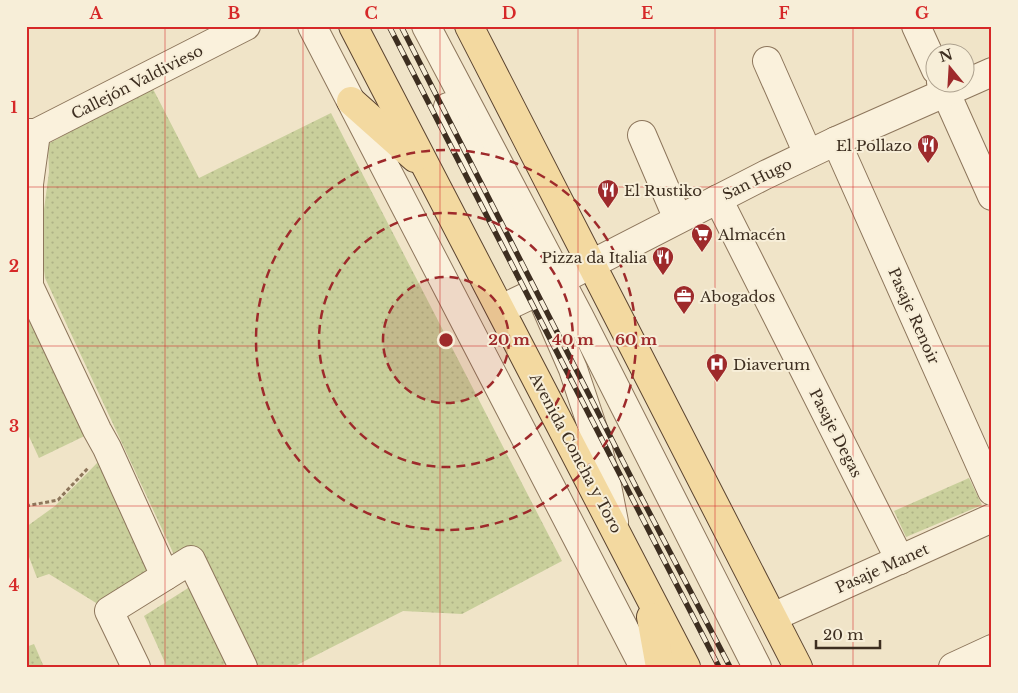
<svg xmlns="http://www.w3.org/2000/svg" width="1018" height="693" viewBox="0 0 1018 693" font-family="'Libre Baskerville',serif">
<style>
.grass{fill:url(#grass-dots)}
.lines{fill:none;stroke-linecap:round;stroke-linejoin:round}
.minor-casing{stroke:#8d765c;stroke-width:30}
.major-casing{stroke:#5b4430;stroke-width:30}
.path{stroke:#8d765c;stroke-width:3;stroke-dasharray:4 2.5;stroke-linecap:butt}
.minor{stroke:#faf1dc;stroke-width:28}
.major{stroke:#f3d9a0;stroke-width:28}
.rail-casing{stroke:#3d2e20;stroke-width:5.5}
.rail{stroke:#f7eed8;stroke-width:4;stroke-dasharray:11;stroke-linecap:butt}
.grid{fill:none;stroke:#d62828;stroke-width:1;stroke-opacity:0.55}
.ring{fill:none;stroke:#9e2a2b;stroke-width:2.5;stroke-dasharray:9 6}
.labels{text-anchor:middle;dominant-baseline:central;stroke-width:4;stroke-linejoin:round;paint-order:stroke}
.street-label{font-size:15px;fill:#3d2e20;stroke:#f7eed8}
.poi-label{font-size:15px;fill:#3d2e20;stroke:#f7eed8;text-anchor:start}
.centre{fill:#9e2a2b;stroke:#f7eed8;stroke-width:2.5}
.ring-label{font-size:15px;text-anchor:middle;font-weight:bold;fill:#9e2a2b;stroke:#f7eed8;stroke-width:4;stroke-linejoin:round;paint-order:stroke}
.neatline{fill:none;stroke:#d62828;stroke-width:2}
.grid-label{font-size:16px;text-anchor:middle;font-weight:bold;fill:#d62828}
</style>
<defs>
<pattern id="grass-dots" width="8" height="8" patternUnits="userSpaceOnUse" patternTransform="scale(1.25)"><rect width="8" height="8" fill="#c9cf9b"/><path d="M2 2h.1M6 6h.1" fill="none" stroke="#aeb285" stroke-width="1.8" stroke-linecap="round"/></pattern>
</defs>
<rect width="100%" height="100%" fill="#f0e4c8"/>
<g class="grass">
<polygon points="152,87 199,178 331,113 562,561 462,614 403,611 293,667 253,667 176,559 45,278 40,239 49,172 48,144"/>
<polygon points="26,287 97,430 39,458 26,430"/>
<polygon points="99,461 150,574 101,606 49,574 37,578 26,549 26,527 55,506"/>
<polygon points="969,478 982,505 906,537 894,511"/>
<polygon points="196,583 232,662 217,667 167,667 144,616"/>
<polygon points="34,644 44,667 26,667 26,647"/>
</g>
<g class="lines">
<g class="minor-casing">
<g id="minor">
<polyline points="312,26 644,667"/>
<polyline points="426,26 579,316 757,667"/>
<polyline points="916,26 936,70"/>
<polyline points="767,61 808,154"/>
<polyline points="941,82 992,196"/>
<polyline points="448,107 539,291 573,369 594,432 607,486 614,522"/>
<polyline points="26,133 36,133 246,26"/>
<polyline points="36,133 29,184 29,286 97,430 107,448 165,576"/>
<polyline points="642,135 678,219"/>
<polyline points="836,141 992,491"/>
<polyline points="718,199 900,560"/>
<polyline points="501,309 539,291 765,175 836,141 992,72"/>
<polyline points="773,617 992,518"/>
<polyline points="136,667 109,611 191,560 243,667"/>
<polyline points="953,667 992,649"/>
</g>
</g>
<g class="major-casing">
<g id="major">
<polyline points="353,26 686,667"/>
<polyline points="469,26 798,667"/>
<polyline points="351,101 415,158"/>
<polyline points="651,617 660,667"/>
</g>
</g>
<polyline class="path" points="26,506 58,500 89,467"/>
<use href="#minor" class="minor"/>
<use href="#major" class="major"/>
<g class="rail-casing">
<g id="rail">
<polyline points="389,26 719,667"/>
<polyline points="401,26 637,489 730,667"/>
</g>
</g>
<use href="#rail" class="rail"/>
</g>
<path class="grid" d="M165,26V667M303,26V667M440,26V667M578,26V667M715,26V667M853,26V667M26,187H992M26,346H992M26,506H992"/>
<circle cx="446" cy="340" r="63" fill="#9e2a2b" fill-opacity=".12"/>
<g class="ring">
<circle cx="446" cy="340" r="63"/>
<circle cx="446" cy="340" r="127"/>
<circle cx="446" cy="340" r="190"/>
</g>
<defs>
<g id="restaurant-pin" transform="scale(1.125)"><path d="M0 17L-7.5 6A9.5 9.5 0 1 1 7.5 6Z" fill="#9e2a2b" stroke="#f7eed8"/><path d="M-5-6h1v4h1v-4h1v4h1v-4h1v5L-1.5 .5V6h-2V.5L-5-1ZM5-6V6H3V1.5H1.5Q1.5-4 5-6Z" fill="#fff"/></g>
<g id="supermarket-pin" transform="scale(1.125)"><path d="M0 17L-7.5 6A9.5 9.5 0 1 1 7.5 6Z" fill="#9e2a2b" stroke="#f7eed8"/><path d="M-6-5.5h2.5l.6 2H6L4.5 2H-2.5L-4.4-4H-6ZM-1.5 3.2a1.3 1.3 0 1 0 .1 0ZM3 3.2a1.3 1.3 0 1 0 .1 0Z" fill="#fff"/></g>
<g id="office-pin" transform="scale(1.125)"><path d="M0 17L-7.5 6A9.5 9.5 0 1 1 7.5 6Z" fill="#9e2a2b" stroke="#f7eed8"/><path d="M-6-3h4V-5.5h4V-3h4V5H-6ZM-1-4.5V-3h2v-1.5ZM-6 0V1H6V0Z" fill="#fff"/></g>
<g id="hospital-pin" transform="scale(1.125)"><path d="M0 17L-7.5 6A9.5 9.5 0 1 1 7.5 6Z" fill="#9e2a2b" stroke="#f7eed8"/><path d="M-5-5h3v3.5h4V-5h3V5h-3V1.5h-4V5h-3Z" fill="#fff"/></g>
</defs>
<g fill-rule="evenodd">
<use href="#restaurant-pin" x="928" y="145"/>
<use href="#restaurant-pin" x="608" y="190"/>
<use href="#supermarket-pin" x="702" y="234"/>
<use href="#restaurant-pin" x="663" y="257"/>
<use href="#office-pin" x="684" y="296"/>
<use href="#hospital-pin" x="717" y="364"/>
</g>
<g class="labels">
<g class="street-label">
<text transform="translate(137 82) rotate(-27)">Callejón Valdivieso</text>
<text transform="translate(757 179) rotate(-26)">San Hugo</text>
<text transform="translate(914 316) rotate(66)">Pasaje Renoir</text>
<text transform="translate(836 433) rotate(63)">Pasaje Degas</text>
<text transform="translate(576 453) rotate(62)">Avenida Concha y Toro</text>
<text transform="translate(882 568) rotate(-24)">Pasaje Manet</text>
</g>
<g class="poi-label">
<text x="912" y="145" text-anchor="end">El Pollazo</text>
<text x="624" y="190">El Rustiko</text>
<text x="718" y="234">Almacén</text>
<text x="647" y="257" text-anchor="end">Pizza da Italia</text>
<text x="700" y="296">Abogados</text>
<text x="733" y="364">Diaverum</text>
</g>
</g>
<circle cx="446" cy="340" r="8" class="centre"/>
<g class="ring-label">
<text x="509" y="345">20 m</text>
<text x="573" y="345">40 m</text>
<text x="636" y="345">60 m</text>
</g>
<rect width="1018" height="693" fill="none" stroke="#f7eed8" stroke-width="55"/>
<g transform="translate(950 68) rotate(342)"><circle r="24" fill="#f7eed8" stroke="#ada18e"/>
<path d="M0-4L9 19L0 12L-9 19Z" fill="#9e2a2b"/>
<text y="-8" font-size="14" font-weight="bold" text-anchor="middle" fill="#3d2e20">N</text>
</g>
<path d="M816 640v8h64v-8" fill="none" stroke="#3d2e20" stroke-width="2.5"/>
<text x="823" y="640" font-size="15" fill="#3d2e20" stroke="#f7eed8" stroke-width="4" paint-order="stroke">20 m</text>
<rect x="28" y="28" width="962" height="638" class="neatline"/>
<g class="grid-label">
<text x="96" y="19">A</text>
<text x="234" y="19">B</text>
<text x="371" y="19">C</text>
<text x="509" y="19">D</text>
<text x="647" y="19">E</text>
<text x="784" y="19">F</text>
<text x="922" y="19">G</text>
<text x="14" y="113">1</text>
<text x="14" y="272">2</text>
<text x="14" y="432">3</text>
<text x="14" y="591">4</text>
</g>
</svg>
